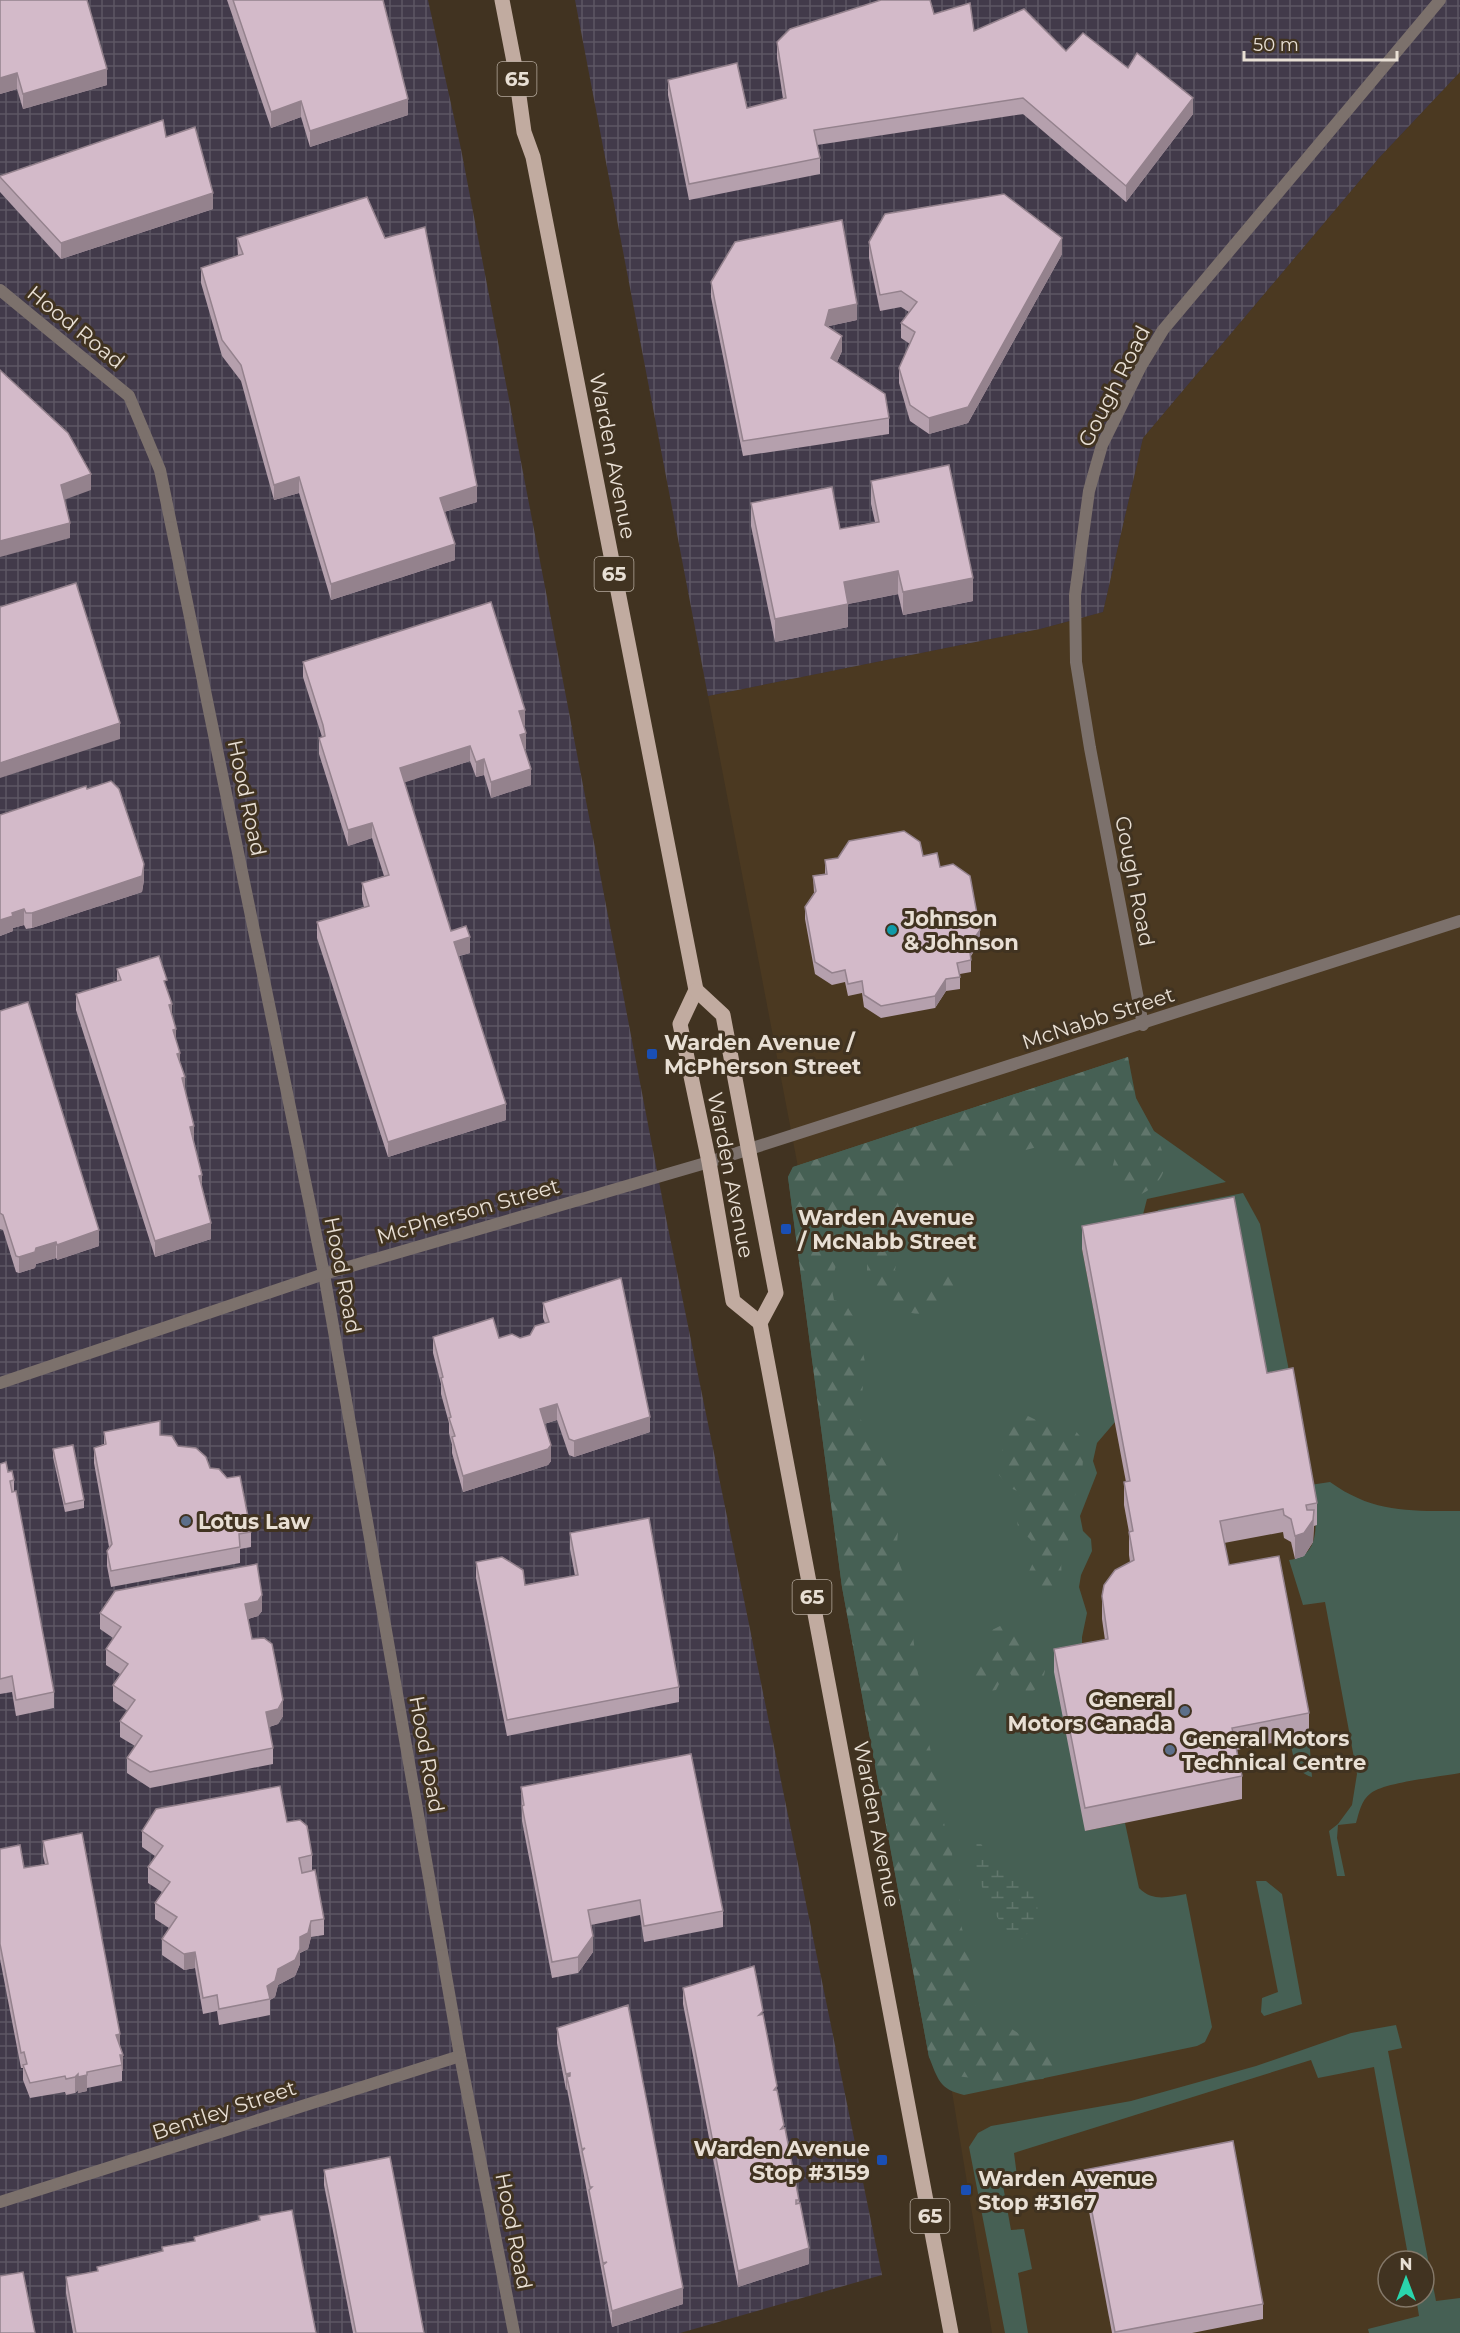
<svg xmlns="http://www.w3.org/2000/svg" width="1460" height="2333" viewBox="0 0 1460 2333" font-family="Montserrat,sans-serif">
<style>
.built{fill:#4b3921;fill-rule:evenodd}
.industrial{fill:url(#industrial-grid)}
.grass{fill:#466054}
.forest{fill:url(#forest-firs)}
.wetland{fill:url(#wetland-marsh)}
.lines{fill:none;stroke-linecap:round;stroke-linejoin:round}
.minor{stroke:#7c716c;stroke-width:12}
.tertiary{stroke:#7c716c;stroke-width:12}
.primary{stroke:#c1aba0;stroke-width:15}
.wall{fill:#b5a0ad}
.shaded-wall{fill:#94828d}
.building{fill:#d3bac9;stroke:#94828d;stroke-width:1.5}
.culture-dot{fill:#0f9aa8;stroke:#413321;stroke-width:2}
.transit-dot{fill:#1a4fb4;stroke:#413321;stroke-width:2}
.service-dot{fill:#5c6f8a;stroke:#413321;stroke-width:2}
.labels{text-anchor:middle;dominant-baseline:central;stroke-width:6;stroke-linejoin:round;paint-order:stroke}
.shield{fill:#413321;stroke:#b6ab9e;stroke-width:1.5}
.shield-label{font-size:20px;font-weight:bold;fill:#e8dfd4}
.street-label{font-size:21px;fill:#e8dfd4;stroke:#413321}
.poi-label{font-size:21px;font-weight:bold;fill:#e8dfd4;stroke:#413321;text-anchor:start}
</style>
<defs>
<pattern id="industrial-grid" width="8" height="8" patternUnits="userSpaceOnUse" patternTransform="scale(1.5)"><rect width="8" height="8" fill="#423a4a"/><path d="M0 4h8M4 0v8" fill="none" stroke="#5d5663"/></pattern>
<pattern id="forest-firs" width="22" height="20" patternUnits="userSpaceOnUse" patternTransform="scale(1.5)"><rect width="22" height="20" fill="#466054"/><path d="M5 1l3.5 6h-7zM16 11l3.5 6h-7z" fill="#61766c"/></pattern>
<pattern id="wetland-marsh" width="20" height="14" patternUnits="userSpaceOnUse" patternTransform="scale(1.5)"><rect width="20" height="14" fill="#466054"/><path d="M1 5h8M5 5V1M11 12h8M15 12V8" fill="none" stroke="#61766c"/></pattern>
</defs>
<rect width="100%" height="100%" fill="#413321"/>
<path class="built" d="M1460,72V2333H992L802,1188L708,696L1040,629L1103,612L1143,438L1378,159ZM1388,2261H1424V2297H1388Z"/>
<g class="industrial">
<polygon points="0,0 428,0 461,149 666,1218 882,2275 680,2333 0,2333"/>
<polygon points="575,0 1460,0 1460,72 1378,159 1143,438 1103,612 1040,629 708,696"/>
</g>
<g class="grass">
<path d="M1128,1057L1136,1098L1154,1131L1226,1182L1147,1199L1137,1238L1082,1249L1115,1422L1097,1443L1093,1461L1097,1473L1080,1516L1083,1531L1091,1539L1092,1551L1081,1575L1079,1587L1087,1613L1082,1637L1085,1831L1125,1823L1139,1888C1153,1902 1168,1897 1186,1894L1212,2027L1205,2042L1197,2046L964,2095C939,2089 938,2079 929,2057L842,1587L788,1177L793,1167Z"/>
<polygon points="1243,1193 1260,1224 1293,1391 1267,1396 1153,1235 1158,1210"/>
<path d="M1330,1482C1373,1513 1409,1511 1460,1511V1773C1439,1777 1386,1782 1371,1793C1361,1800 1359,1813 1356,1823L1338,1825L1337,1838L1345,1876H1337L1329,1831L1338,1824L1352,1805L1357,1774L1325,1602L1303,1605L1289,1560C1326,1556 1315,1511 1310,1485Z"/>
<path d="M1309,1736L1312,1777C1294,1772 1293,1755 1290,1739Z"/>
<polygon points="1256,1881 1266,1881 1282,1894 1302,2004 1264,2016 1261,2012 1262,1998 1278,1992"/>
<polygon points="1396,2025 1402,2048 1388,2051 1436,2301 1460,2298 1460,2333 1369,2333 1368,2329 1419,2316 1416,2297 1424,2297 1424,2261 1409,2261 1374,2067 1318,2078 1311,2060 1014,2153 1017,2176 1002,2180 1011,2230 1024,2229 1032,2269 1018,2273 1028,2333 1005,2333 969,2147 978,2133 991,2126 1131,2101 1256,2066 1351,2033"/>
</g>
<g class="forest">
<path d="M1128,1057C1130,1070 1131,1085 1136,1099C1148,1135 1194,1169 1136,1197L1116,1190L1111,1173L1116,1153L1105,1155L1092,1174L1075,1176L1041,1146L1022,1151L1000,1127L992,1130L986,1143L968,1166L949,1168L930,1163L927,1172L911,1181L896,1184C894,1200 904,1215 904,1232C904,1242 897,1258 895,1270L907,1288L926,1289L944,1268L954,1270C972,1322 901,1324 876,1295C860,1276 869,1254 875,1234C878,1227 877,1191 874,1184L848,1199L839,1228L841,1245L831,1285L834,1300L845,1303L856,1321L865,1362L860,1418L889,1470V1515L898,1532L896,1555L903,1573L901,1589L912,1629L918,1674L925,1689L920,1706L941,1794L944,1823L952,1849L953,1882L960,1893L959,1918L965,1939L975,1957L976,2014L980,2024L1007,2026L1021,2035L1056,2050L1059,2065L1043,2079L1003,2082L941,2074L929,2057L842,1587L788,1177L793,1167Z"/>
<polygon points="1024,1414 1050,1427 1074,1429 1084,1441 1082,1477 1076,1489 1069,1538 1061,1558 1062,1588 1057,1600 1041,1597 1025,1580 1038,1552 1030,1539 1018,1528 1016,1510 1020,1492 1010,1488 999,1475 1003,1445 999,1428 1009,1415"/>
<path d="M1004,1624L1016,1631L1024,1644L1045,1653C1046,1670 1046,1684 1030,1693L1017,1686L1009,1671L1003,1676L996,1690L980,1695L970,1688C969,1670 970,1661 987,1652L992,1630Z"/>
</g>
<path class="wetland" d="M972,1838L979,1841L991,1858L1013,1875L1037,1899L1038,1922L1022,1939H1015C986,1909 976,1878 972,1838Z"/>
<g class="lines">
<g class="minor">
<polyline points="0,290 129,396 160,470 324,1274 460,2056 514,2333"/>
<polyline points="1143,1025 1090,748 1076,662 1075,595 1089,491 1102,445 1141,366 1163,330 1440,0"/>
<polyline points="0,1383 324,1274 709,1162"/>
<polyline points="0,2202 460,2056"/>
</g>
<polyline class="tertiary" points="709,1162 1460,921"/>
<g class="primary">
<polyline points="502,0 515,67 524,132 533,157 696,990 680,1024 709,1162 733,1301 760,1323"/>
<polyline points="696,990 723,1015 740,1105 776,1293 760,1323 951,2333"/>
</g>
</g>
<g class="wall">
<polygon points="0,0 107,85 23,109 17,89 0,94"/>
<polygon points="227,0 383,0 408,115 310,147 301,117 271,128"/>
<polygon points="934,14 974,31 1066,51 1128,68 1193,114 1126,202 1023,114 817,145 820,158 820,174 689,200 668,95 668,80 747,108 783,99 777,58 777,42"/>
<polygon points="166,137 213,209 61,259 0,192 0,176"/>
<polygon points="237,238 477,502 444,512 455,560 331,600 299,493 274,500 241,381 222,356 201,283 201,268 238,256"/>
<polygon points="869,242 1062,254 968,423 929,434 910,421 899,383 899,368 910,344 901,338 901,323 909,312 901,307 880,311 869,258"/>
<polygon points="711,282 857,320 829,326 829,327 842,351 837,362 889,418 889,434 743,456 711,297"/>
<polygon points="871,481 973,601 903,615 898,594 848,604 848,627 775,642 751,526 751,503 840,529 875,522 871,504"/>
<polygon points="303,662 525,725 524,726 526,749 525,749 531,785 491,798 484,775 476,777 470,761 404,782 451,931 470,953 459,956 506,1120 388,1157 317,938 317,922 364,907 362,899 362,883 384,876 372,838 348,846 319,754 319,738 322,737 303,677"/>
<polygon points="87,789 144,880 142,892 32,928 26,929 24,925 13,928 13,931 0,936 0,815"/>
<polygon points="923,856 940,867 980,942 971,956 971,972 960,974 960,989 946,991 935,1008 881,1018 864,1007 862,993 848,996 845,982 832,985 815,974 805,919 805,907 814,893 813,876 825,874 825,860"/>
<polygon points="117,969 167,990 211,1239 155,1257 76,1010 76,994 117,981"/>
<polygon points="0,1011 99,1246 57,1260 56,1258 36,1264 35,1268 19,1273 16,1272 3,1230 0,1229"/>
<polygon points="1082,1226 1267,1373 1317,1503 1317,1525 1314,1526 1313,1542 1304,1556 1295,1559 1291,1542 1284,1538 1283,1532 1224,1543 1229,1565 1309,1713 1309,1736 1236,1750 1242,1776 1242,1799 1085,1831 1054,1672 1054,1649 1105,1640 1102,1619 1102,1596 1130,1562 1129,1555 1129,1532 1124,1505 1124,1482 1126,1482 1082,1249"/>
<polygon points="543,1303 650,1432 574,1457 569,1455 557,1420 544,1424 551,1461 548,1465 463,1492 452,1453 452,1445 449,1433 449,1423 441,1394 441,1384 433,1353 433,1337 520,1338 530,1335 545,1323 543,1318"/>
<polygon points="104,1432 160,1435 210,1468 251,1532 251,1547 240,1549 240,1563 111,1587 107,1566 107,1551 109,1547 94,1463 94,1448 104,1444"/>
<polygon points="53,1449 84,1500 84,1508 65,1512 53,1457"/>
<polygon points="0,1464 8,1472 14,1480 14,1492 54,1692 54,1708 16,1716 12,1692 0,1694"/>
<polygon points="570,1533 679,1687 679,1702 507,1736 476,1578 476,1562 525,1585 575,1576 570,1549"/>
<polygon points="262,1611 258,1616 248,1619 252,1639 283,1716 278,1724 269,1727 273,1748 273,1764 150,1788 127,1773 127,1758 135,1746 120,1737 120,1721 128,1711 113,1701 113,1685 120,1674 106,1665 106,1649 113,1638 100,1629 100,1613"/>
<polygon points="521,1787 723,1911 723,1927 644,1942 640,1915 591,1925 593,1952 578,1973 552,1978 522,1821"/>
<polygon points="287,1822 312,1855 312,1871 324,1919 324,1935 311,1937 308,1949 300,1953 300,1964 295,1976 278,1985 275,1997 270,2000 270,2015 219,2025 217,2011 203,2014 195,1968 184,1970 162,1955 162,1939 169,1928 155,1919 155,1903 162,1892 148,1883 148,1867 155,1856 142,1847 142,1831"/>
<polygon points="43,1841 120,2045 123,2071 122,2071 122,2081 87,2088 87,2091 78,2093 78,2090 75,2093 66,2095 65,2092 30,2098 23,2080 23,2068 21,2068 0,1959 0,1849 24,1868 45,1864 43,1856"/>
<polygon points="683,1988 763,2016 784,2128 799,2200 809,2264 738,2287 683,2004"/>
<polygon points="557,2028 683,2304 612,2327 582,2165 567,2089 566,2090 557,2043"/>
<polygon points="324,2170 424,2333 353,2333 324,2185"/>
<polygon points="1084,2170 1263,2304 1263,2319 1192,2333 1112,2333 1084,2185"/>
<polygon points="259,2216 316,2333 73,2333 66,2293 66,2277 97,2271 97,2267 162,2251 162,2247 194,2241 194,2237 259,2221"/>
</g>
<g class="shaded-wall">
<polygon points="107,69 107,85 23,109 23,94"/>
<polygon points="17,73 17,89 0,94 0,78"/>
<polygon points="1193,98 1193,114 1126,202 1126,186"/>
<polygon points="408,99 408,115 310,147 310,131"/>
<polygon points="301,101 301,117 271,128 271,112"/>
<polygon points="213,193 213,209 61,259 61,243"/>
<polygon points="1062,238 1062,254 968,423 929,434 929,418"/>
<polygon points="857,304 857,320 829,326 825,341 825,325 829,310"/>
<polygon points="842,336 842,351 831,374 831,358"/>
<polygon points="91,474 91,490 61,501 61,485"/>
<polygon points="299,477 299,493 274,500 274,485"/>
<polygon points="477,486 477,502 440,513 440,498"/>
<polygon points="70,523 70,538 0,557 0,541"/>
<polygon points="455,544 455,560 331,600 331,584"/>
<polygon points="898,571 898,594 848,604 848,627 775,642 775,619 844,582"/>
<polygon points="973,578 973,601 903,615 903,592"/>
<polygon points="525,710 525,725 519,727 519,711"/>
<polygon points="120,723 120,739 0,778 0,763"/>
<polygon points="526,733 526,749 520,751 520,735"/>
<polygon points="470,746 470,761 400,784 400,768"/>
<polygon points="484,759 484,775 476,777 476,762"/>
<polygon points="531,769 531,785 491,798 491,782"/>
<polygon points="372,823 372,838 348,846 348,830"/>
<polygon points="144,864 144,880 142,892 32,928 32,913"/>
<polygon points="24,909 24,925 13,928 13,931 0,936 0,920 12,913"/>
<polygon points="980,930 980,942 969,958 969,946"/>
<polygon points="470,937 470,953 454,957 454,942"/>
<polygon points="946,979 946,991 935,1008 935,996"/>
<polygon points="172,1004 172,1020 169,1005"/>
<polygon points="176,1029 176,1044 173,1030"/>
<polygon points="180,1053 180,1069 177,1054"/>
<polygon points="185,1077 185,1093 182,1078"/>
<polygon points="506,1104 506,1120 388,1157 388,1142"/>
<polygon points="194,1126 194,1142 190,1127"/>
<polygon points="202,1175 202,1191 199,1176"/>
<polygon points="211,1223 211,1239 155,1257 155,1241"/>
<polygon points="99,1230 99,1246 57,1260 57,1245"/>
<polygon points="56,1242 56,1258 36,1264 35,1268 19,1273 19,1257 36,1248"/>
<polygon points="557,1404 557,1420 540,1425 540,1409"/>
<polygon points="650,1417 650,1432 574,1457 574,1441"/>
<polygon points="551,1445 551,1461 548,1465 463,1492 463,1476"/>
<polygon points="1314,1510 1313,1542 1304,1556 1295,1559 1295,1536"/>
<polygon points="262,1595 262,1611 258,1616 245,1620 245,1604"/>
<polygon points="283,1700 283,1716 278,1724 266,1728 266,1712"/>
<polygon points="311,1921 311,1937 308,1949 300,1953 300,1964 295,1976 278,1985 275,1997 270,2000 267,1986"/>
<polygon points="593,1936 593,1952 578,1973 578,1957"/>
<polygon points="195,1952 195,1968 184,1970 184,1954"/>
<polygon points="120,2034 120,2050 116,2035"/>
<polygon points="120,2055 123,2055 123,2071 122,2071"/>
<polygon points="570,2073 570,2088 567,2077 567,2089 566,2090 566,2074"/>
<polygon points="78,2074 78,2090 75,2093 75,2077"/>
<polygon points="87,2075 87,2091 78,2093 78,2077"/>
<polygon points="809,2248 809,2264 738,2287 738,2271"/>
<polygon points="683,2288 683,2304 612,2327 612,2311"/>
</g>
<g class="building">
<polygon points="0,0 87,0 107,69 23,94 17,73 0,78"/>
<polygon points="233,0 383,0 408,99 310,131 301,101 271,112"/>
<polygon points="881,0 930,0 934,14 970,3 974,31 1024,9 1066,51 1083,33 1128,68 1137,53 1193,98 1126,186 1023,98 814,130 820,158 689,184 668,80 737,63 747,108 786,98 777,42 790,29"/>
<polygon points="163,120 166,137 195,127 213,193 61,243 0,177 0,176"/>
<polygon points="1004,194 1062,238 968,407 929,418 910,405 899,368 915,332 901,323 917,302 901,291 880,295 869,242 885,214"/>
<polygon points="367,197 385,238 425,227 477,486 440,498 455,544 331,584 299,477 274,485 241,365 222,340 201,268 243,254 237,238"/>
<polygon points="842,220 857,304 829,310 825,325 842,336 831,358 885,394 889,418 743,441 711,282 735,242"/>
<polygon points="0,370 68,433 91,474 61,485 70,523 0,541"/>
<polygon points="949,465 973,578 903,592 898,571 844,582 848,604 775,619 751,503 832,487 840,529 879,522 871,481"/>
<polygon points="76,583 120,723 0,763 0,607"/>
<polygon points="491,602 525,710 519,711 526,733 520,735 531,769 491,782 484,759 476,762 470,746 400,768 451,931 466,926 470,937 454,942 506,1104 388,1142 317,922 369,906 362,883 389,875 372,823 348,830 319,738 325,736 323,725 303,662"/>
<polygon points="111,781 119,789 144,864 142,876 32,913 26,913 24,909 12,913 13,916 0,920 0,815 86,786 87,789"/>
<polygon points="904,831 920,842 923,856 937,853 940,867 953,864 970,876 980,930 969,946 971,960 957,963 960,977 946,979 935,996 881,1006 864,995 862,981 848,984 845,970 832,973 815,962 805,907 816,891 813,876 827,874 825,860 838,858 849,841"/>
<polygon points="159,956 167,980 164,981 172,1004 169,1005 176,1029 173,1030 180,1053 177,1054 185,1077 182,1078 194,1126 190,1127 202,1175 199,1176 211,1223 155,1241 76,994 121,980 117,969"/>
<polygon points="28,1002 99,1230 57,1245 56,1242 36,1248 35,1252 19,1257 16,1256 3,1215 0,1213 0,1011"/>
<polygon points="1234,1197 1267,1373 1293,1368 1317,1503 1306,1505 1307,1510 1314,1510 1313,1520 1304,1533 1295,1536 1291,1519 1284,1515 1283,1509 1220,1521 1229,1565 1279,1556 1309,1713 1232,1728 1242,1776 1085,1808 1054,1649 1108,1639 1102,1596 1104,1585 1115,1570 1134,1560 1129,1532 1133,1531 1124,1482 1130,1481 1082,1226"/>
<polygon points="621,1278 650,1417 574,1441 569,1439 557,1404 540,1409 551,1445 548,1449 463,1476 452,1437 455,1436 449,1418 451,1417 441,1378 443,1377 433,1337 493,1318 499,1338 512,1334 520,1338 530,1335 535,1326 549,1322 543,1303"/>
<polygon points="160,1421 160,1435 172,1436 178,1446 196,1448 206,1457 210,1468 219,1469 227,1478 240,1476 251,1532 239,1534 240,1547 111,1571 107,1551 112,1544 94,1448 106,1444 104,1432"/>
<polygon points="73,1445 84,1500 65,1504 53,1449"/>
<polygon points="6,1462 8,1472 12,1471 14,1480 10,1481 12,1492 16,1491 54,1692 16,1700 12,1676 0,1679 0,1464"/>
<polygon points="649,1518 679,1687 507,1720 476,1562 502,1557 523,1570 525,1585 578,1575 570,1533"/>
<polygon points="257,1564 262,1595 258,1601 245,1604 252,1639 264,1638 272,1644 283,1700 278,1709 266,1712 273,1748 150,1772 127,1758 142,1736 120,1721 135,1700 113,1685 128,1664 106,1649 121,1627 100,1613 115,1591"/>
<polygon points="691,1754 723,1911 644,1926 640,1900 588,1910 593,1936 578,1957 552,1962 522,1806 524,1805 521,1787"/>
<polygon points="280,1786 287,1822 300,1820 307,1826 312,1855 299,1858 302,1873 315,1870 324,1919 311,1921 308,1933 300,1937 300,1949 295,1960 278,1969 275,1981 267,1986 270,1999 219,2009 217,1995 203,1998 195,1952 184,1954 162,1939 177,1917 155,1903 170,1882 148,1867 163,1846 142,1831 156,1809"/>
<polygon points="82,1833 120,2034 116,2035 123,2055 120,2055 122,2065 87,2072 87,2075 78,2077 78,2074 75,2077 66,2079 65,2076 30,2083 23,2065 27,2064 24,2052 21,2053 0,1944 0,1849 20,1845 24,1868 48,1864 43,1841"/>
<polygon points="754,1966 763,2011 759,2015 763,2014 777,2086 774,2090 777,2090 784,2125 781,2129 785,2128 799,2200 796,2200 796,2204 800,2203 809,2248 738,2271 683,1988"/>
<polygon points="628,2005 683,2288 612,2311 603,2265 607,2262 603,2263 589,2190 592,2187 590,2187 582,2151 585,2148 582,2149 567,2077 570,2076 570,2073 566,2074 557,2028"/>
<polygon points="1233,2141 1263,2304 1115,2332 1084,2170"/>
<polygon points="390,2157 424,2333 356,2333 324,2170"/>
<polygon points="292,2210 316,2333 76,2333 66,2277 98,2271 97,2267 163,2251 162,2247 195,2241 194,2237 260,2220 259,2216"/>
<polygon points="23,2272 35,2333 0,2333 0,2276"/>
</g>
<circle class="culture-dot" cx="892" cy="930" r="6"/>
<g class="transit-dot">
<rect x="646" y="1048" width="12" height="12" rx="3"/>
<rect x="780" y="1223" width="12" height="12" rx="3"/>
<rect x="876" y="2154" width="12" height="12" rx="3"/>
<rect x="960" y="2184" width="12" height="12" rx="3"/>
</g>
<g class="service-dot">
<circle cx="186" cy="1521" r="6"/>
<circle cx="1185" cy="1711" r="6"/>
<circle cx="1170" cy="1750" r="6"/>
</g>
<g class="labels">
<g class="shield">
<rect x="497.5" y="62" width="39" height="34" rx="4.5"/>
<rect x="594.5" y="557" width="39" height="34" rx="4.5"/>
<rect x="792.5" y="1580" width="39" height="34" rx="4.5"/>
<rect x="910.5" y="2199" width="39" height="34" rx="4.5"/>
</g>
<g class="shield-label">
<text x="517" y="79">65</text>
<text x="614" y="574">65</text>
<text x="812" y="1597">65</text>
<text x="930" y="2216">65</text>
</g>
<g class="street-label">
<text transform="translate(76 327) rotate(39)">Hood Road</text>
<text transform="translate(1114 386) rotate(-63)">Gough Road</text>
<text transform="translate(613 456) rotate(79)">Warden Avenue</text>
<text transform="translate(247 798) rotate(78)">Hood Road</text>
<text transform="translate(1135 881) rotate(79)">Gough Road</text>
<text transform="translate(1098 1018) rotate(-18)">McNabb Street</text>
<text transform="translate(731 1175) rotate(79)">Warden Avenue</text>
<text transform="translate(468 1211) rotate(-16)">McPherson Street</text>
<text transform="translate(343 1275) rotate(79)">Hood Road</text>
<text transform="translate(427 1754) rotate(80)">Hood Road</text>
<text transform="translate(877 1824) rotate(79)">Warden Avenue</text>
<text transform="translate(224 2110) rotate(-18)">Bentley Street</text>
<text transform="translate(514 2231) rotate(79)">Hood Road</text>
</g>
<g class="poi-label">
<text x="904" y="918">Johnson<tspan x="904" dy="24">&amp; Johnson</tspan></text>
<text x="664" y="1042">Warden Avenue /<tspan x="664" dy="24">McPherson Street</tspan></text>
<text x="798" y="1217">Warden Avenue<tspan x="798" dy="24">/ McNabb Street</tspan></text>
<text x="198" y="1521">Lotus Law</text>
<text x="1173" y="1699" text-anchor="end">General<tspan x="1173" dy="24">Motors Canada</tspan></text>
<text x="1182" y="1738">General Motors<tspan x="1182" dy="24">Technical Centre</tspan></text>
<text x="870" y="2148" text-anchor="end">Warden Avenue<tspan x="870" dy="24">Stop #3159</tspan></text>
<text x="978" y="2178">Warden Avenue<tspan x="978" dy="24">Stop #3167</tspan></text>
</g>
</g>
<g transform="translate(1406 2279)"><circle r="28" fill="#413321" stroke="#847869" stroke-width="1.5"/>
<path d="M0-4.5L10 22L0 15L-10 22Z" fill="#2ad5ac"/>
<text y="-9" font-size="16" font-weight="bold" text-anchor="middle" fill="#e8dfd4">N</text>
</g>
<path d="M1244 51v9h153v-9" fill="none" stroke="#e8dfd4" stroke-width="3"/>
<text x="1253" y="51" font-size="18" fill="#e8dfd4" stroke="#413321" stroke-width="4.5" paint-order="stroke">50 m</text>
</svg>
